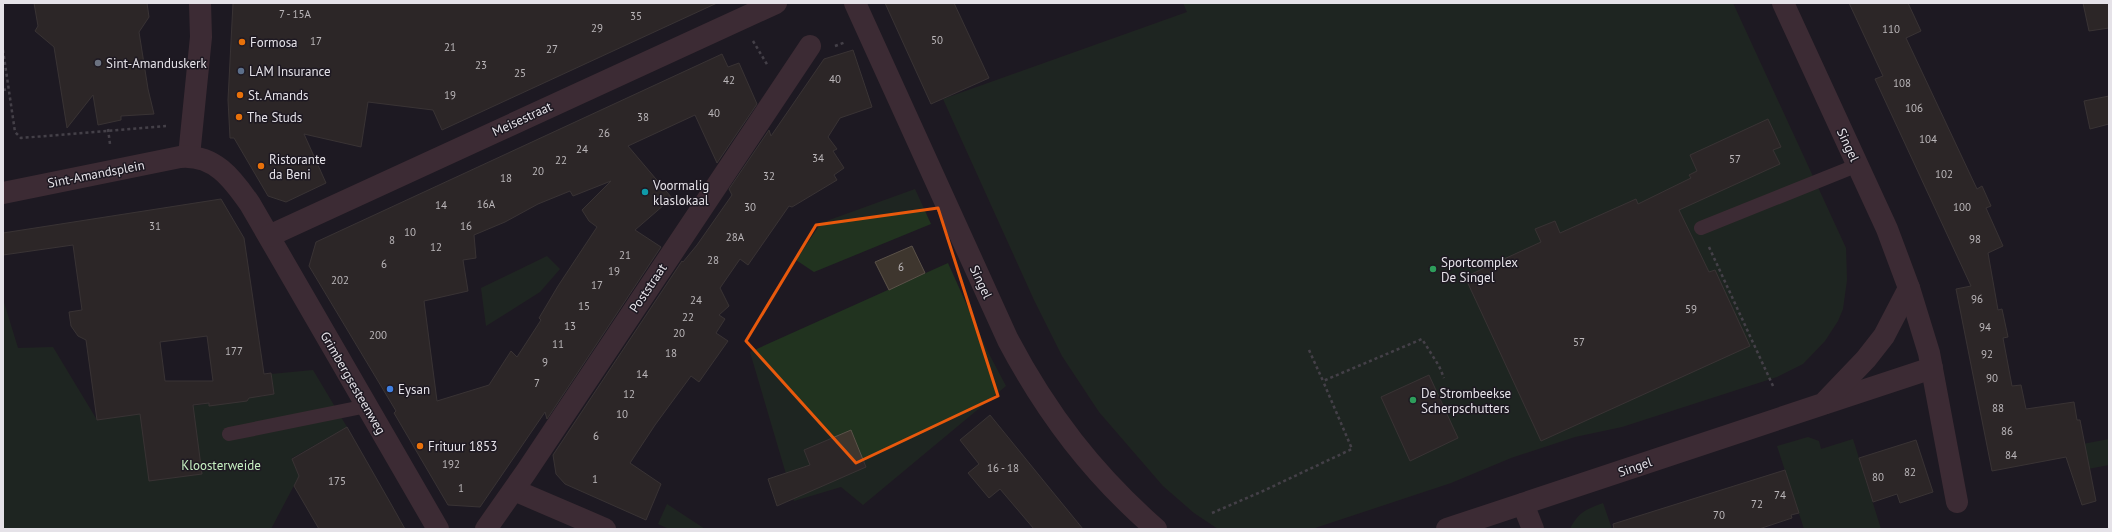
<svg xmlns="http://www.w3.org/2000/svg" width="2112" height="532" viewBox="0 0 2112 532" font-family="'PT Sans',sans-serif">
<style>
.green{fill:#21331f}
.building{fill:#3e362e;stroke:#5b5249;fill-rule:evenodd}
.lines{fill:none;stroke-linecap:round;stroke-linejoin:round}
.path{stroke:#747077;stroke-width:2.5;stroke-dasharray:3 3;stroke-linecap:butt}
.lane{stroke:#634149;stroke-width:14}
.street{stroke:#634149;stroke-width:22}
.marked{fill:none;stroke:#e8590c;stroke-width:3;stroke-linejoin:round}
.food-dot{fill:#e8710a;stroke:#1e1922;stroke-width:1.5}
.worship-dot{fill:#6b7280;stroke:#1e1922;stroke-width:1.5}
.service-dot{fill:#5c6f8a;stroke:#1e1922;stroke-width:1.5}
.culture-dot{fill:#0f9aa8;stroke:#1e1922;stroke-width:1.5}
.leisure-dot{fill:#2e9e5b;stroke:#1e1922;stroke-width:1.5}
.shop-dot{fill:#3f7fe0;stroke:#1e1922;stroke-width:1.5}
.labels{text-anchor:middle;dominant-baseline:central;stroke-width:3;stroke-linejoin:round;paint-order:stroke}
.number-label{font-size:11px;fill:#bbb7ba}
.poi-label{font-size:13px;fill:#e5e2e8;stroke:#1e1922;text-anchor:start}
.street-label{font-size:13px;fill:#e5e2e8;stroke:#1e1922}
.park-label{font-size:13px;fill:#c5efc0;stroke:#1e1922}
</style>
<rect width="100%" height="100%" fill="#1e1922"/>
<g class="green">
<polygon points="1183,3 1733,3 1846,248 1847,280 1843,309 1838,321 1825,341 1803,364 1777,377 1622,427 1575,437 1511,458 1451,483 1312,529 1218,529 1194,513 1163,486 1099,412 1062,356 1034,300 943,99 1187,12"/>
<polygon points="915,189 931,224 814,272 796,260 821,223"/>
<polygon points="547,256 560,269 540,292 486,326 481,288"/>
<polygon points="948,263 988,352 1006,386 863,505 841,487 794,501 750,352"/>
<polygon points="3,299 18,348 53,347 97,420 219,402 253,393 259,397 274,394 271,374 313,370 347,427 292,458 299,476 271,529 3,529"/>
<polygon points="1808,437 1819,441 1821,449 1853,439 1881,529 1804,529 1777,446"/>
<polygon points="2109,439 2109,465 2072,472 2067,447"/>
<path d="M1603,503L1612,529H1570C1578,512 1587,509 1603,503Z"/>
<polygon points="667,504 705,529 669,529 658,524"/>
</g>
<g class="building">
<polygon points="34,3 147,3 149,17 139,32 148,89 154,114 121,116 121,120 98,125 93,95 67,128 54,47 35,31 38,26"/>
<polygon points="233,3 717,3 442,130 433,110 368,102 361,147 304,134 326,183 286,202 268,196 234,138 230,138 228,100"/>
<polygon points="885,3 954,3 989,78 931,104"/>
<polygon points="1849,3 1908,3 1921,31 1906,38 1977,189 1982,186 1991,206 1986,208 2003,246 1988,253 1998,310 2002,309 2008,337 2003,338 2012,386 2021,385 2026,409 2074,402 2077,420 2080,420 2096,501 2082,505 2066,457 1992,471 1956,289 1971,286 1875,79 1883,76"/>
<polygon points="2083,3 2109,3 2109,28 2089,31"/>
<polygon points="853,50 872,107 840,118 828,137 837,149 833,151 844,168 834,175 837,180 792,207 789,206 748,265 740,259 720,288 729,306 719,315 725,319 716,333 728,341 699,382 691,376 655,425 630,463 661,484 646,520 565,484 556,474 553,455 682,261 683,262 697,245 732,195 729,189 769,130 771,136 824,59"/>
<path d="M722,54L728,67L739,63L757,104L717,163L695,115L628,146L672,198L635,230L661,247L547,419L545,412L480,507L448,505L394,413L396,411L309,266L316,242ZM611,181L582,210L589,221L597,227L558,286L539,318L541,320L517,357L511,351L489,385L437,401L424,301L468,291L463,260L476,258L474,235L505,222L538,204L570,191L573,196Z"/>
<polygon points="2109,96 2109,124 2090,129 2084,101"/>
<polygon points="1768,119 1781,147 1773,150 1780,164 1679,210 1709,272 1715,270 1750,346 1541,441 1465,277 1541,242 1535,229 1555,221 1560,233 1636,199 1638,204 1691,178 1689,175 1697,171 1690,155"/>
<path d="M221,199L244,238L264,374L271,373L274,394L249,398L247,401L209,406V403L193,405L202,474L149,481L140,414L97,420L86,340L78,336L71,326L69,312L82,310L73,245L3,255V233ZM207,336L213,381H165L160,342Z"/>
<polygon points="912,246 925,273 889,290 875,262"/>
<polygon points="1429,375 1458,438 1410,461 1381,397"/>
<polygon points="990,415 1047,485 1083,529 1034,529 1000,489 989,498 968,473 979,464 960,440"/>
<polygon points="347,427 391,504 405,529 319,529 294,486 299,476 292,459"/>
<polygon points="851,430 866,467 777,506 768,479 810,465 804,450"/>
<polygon points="1916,440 1933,492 1900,503 1897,494 1873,502 1859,458"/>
<polygon points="1785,470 1799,513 1791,515 1792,518 1759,529 1614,529 1613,524"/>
</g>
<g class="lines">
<g class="path">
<polyline points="753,41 768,66"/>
<polyline points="835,46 846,42"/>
<polyline points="3,50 15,132 21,138 166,126"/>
<polyline points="3,90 8,89"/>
<polyline points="108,129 110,144"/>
<polyline points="1709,247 1773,386"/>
<polyline points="1309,350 1323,381 1422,339 1439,366 1444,378"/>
<polyline points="1212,513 1263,491 1352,449 1323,381"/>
</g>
<g class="lane">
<polyline points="1701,228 1858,165"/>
<polyline points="229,434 367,406"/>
</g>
<g class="street">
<path d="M855,3L1008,340C1047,414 1093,474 1156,529"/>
<polyline points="189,156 201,37 200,3"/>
<path d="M3,193L180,157C214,154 232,178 250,204L438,529"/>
<polyline points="269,236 776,3"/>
<polyline points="1909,288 1929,353 1957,502"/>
<polyline points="1826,403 1932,368"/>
<polyline points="514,490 605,529"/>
<polyline points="1523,504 1533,529"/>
<polyline points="486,529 526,472 810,46"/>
<polyline points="1447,529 1823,404 1866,359 1884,336 1909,288 1887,229 1783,3"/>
</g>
</g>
<path d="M0 0H2112V532H0ZM938,208L998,396L856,463L746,341L816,225Z" fill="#1e1922" fill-opacity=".55" fill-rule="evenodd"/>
<path class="marked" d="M938,208L998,396L856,463L746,341L816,225Z"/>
<g class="food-dot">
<circle cx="242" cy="42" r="4"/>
<circle cx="240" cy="95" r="4"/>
<circle cx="239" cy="117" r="4"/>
<circle cx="261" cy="166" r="4"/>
<circle cx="420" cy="446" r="4"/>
</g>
<circle class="worship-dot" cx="98" cy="63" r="4"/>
<circle class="service-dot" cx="241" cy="71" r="4"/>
<circle class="culture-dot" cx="645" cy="192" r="4"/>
<g class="leisure-dot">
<circle cx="1433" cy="269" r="4"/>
<circle cx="1413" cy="400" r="4"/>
</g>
<circle class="shop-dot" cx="390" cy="389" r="4"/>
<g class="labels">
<g class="number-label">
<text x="295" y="14">7 - 15A</text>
<text x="636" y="16">35</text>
<text x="597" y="28">29</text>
<text x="1891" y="29">110</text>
<text x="937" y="40">50</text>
<text x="316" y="41">17</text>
<text x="450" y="47">21</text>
<text x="552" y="49">27</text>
<text x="481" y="65">23</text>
<text x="520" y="73">25</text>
<text x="835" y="79">40</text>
<text x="729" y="80">42</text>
<text x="1902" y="83">108</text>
<text x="450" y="95">19</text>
<text x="1914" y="108">106</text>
<text x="714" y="113">40</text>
<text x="643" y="117">38</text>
<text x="604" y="133">26</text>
<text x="1928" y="139">104</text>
<text x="582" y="149">24</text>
<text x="818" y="158">34</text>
<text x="1735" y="159">57</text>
<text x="561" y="160">22</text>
<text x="538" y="171">20</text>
<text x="1944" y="174">102</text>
<text x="769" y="176">32</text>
<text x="506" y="178">18</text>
<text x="486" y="204">16A</text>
<text x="441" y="205">14</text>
<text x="750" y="207">30</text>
<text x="1962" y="207">100</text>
<text x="155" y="226">31</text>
<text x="466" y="226">16</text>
<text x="410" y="232">10</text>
<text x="735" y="237">28A</text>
<text x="1975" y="239">98</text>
<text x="392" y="240">8</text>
<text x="436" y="247">12</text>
<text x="625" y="255">21</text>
<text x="713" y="260">28</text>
<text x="384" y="264">6</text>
<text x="901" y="267">6</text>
<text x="614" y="271">19</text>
<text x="340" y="280">202</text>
<text x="597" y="285">17</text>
<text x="1977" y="299">96</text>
<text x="696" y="300">24</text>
<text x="584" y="306">15</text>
<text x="1691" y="309">59</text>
<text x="688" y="317">22</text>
<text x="570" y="326">13</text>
<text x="1985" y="327">94</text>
<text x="679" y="333">20</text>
<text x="378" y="335">200</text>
<text x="1579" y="342">57</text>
<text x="558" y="344">11</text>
<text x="234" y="351">177</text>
<text x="671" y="353">18</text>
<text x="1987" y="354">92</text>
<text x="545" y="362">9</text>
<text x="642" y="374">14</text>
<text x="1992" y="378">90</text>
<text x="537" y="383">7</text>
<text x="629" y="394">12</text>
<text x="1998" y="408">88</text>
<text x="622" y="414">10</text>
<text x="2007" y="431">86</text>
<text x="596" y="436">6</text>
<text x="2011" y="455">84</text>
<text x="451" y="464">192</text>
<text x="1003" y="468">16 - 18</text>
<text x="1910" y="472">82</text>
<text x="1878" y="477">80</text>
<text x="595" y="479">1</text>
<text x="337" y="481">175</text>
<text x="461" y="488">1</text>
<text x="1780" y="495">74</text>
<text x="1757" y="504">72</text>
<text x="1719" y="515">70</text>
</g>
<g class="poi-label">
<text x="250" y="42">Formosa</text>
<text x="106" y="63">Sint-Amanduskerk</text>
<text x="249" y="71">LAM Insurance</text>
<text x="248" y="95">St. Amands</text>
<text x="247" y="117">The Studs</text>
<text x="269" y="159">Ristorante<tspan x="269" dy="15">da Beni</tspan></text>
<text x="653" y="185">Voormalig<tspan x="653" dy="15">klaslokaal</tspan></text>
<text x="1441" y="262">Sportcomplex<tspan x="1441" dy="15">De Singel</tspan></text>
<text x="398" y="389">Eysan</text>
<text x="1421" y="393">De Strombeekse<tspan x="1421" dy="15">Scherpschutters</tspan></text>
<text x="428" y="446">Frituur 1853</text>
</g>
<g class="street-label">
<text transform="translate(522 119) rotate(-25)">Meisestraat</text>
<text transform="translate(1848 145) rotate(65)">Singel</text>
<text transform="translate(96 174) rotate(-11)">Sint-Amandsplein</text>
<text transform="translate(981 282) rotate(65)">Singel</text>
<text transform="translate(648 288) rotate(-56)">Poststraat</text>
<text transform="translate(353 383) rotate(60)">Grimbergsesteenweg</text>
<text transform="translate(1635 467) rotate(-19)">Singel</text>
</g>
<g class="park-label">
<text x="221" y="465">Kloosterweide</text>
</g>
</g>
<rect width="2112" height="532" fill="none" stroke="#e5e2e8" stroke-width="8"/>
</svg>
